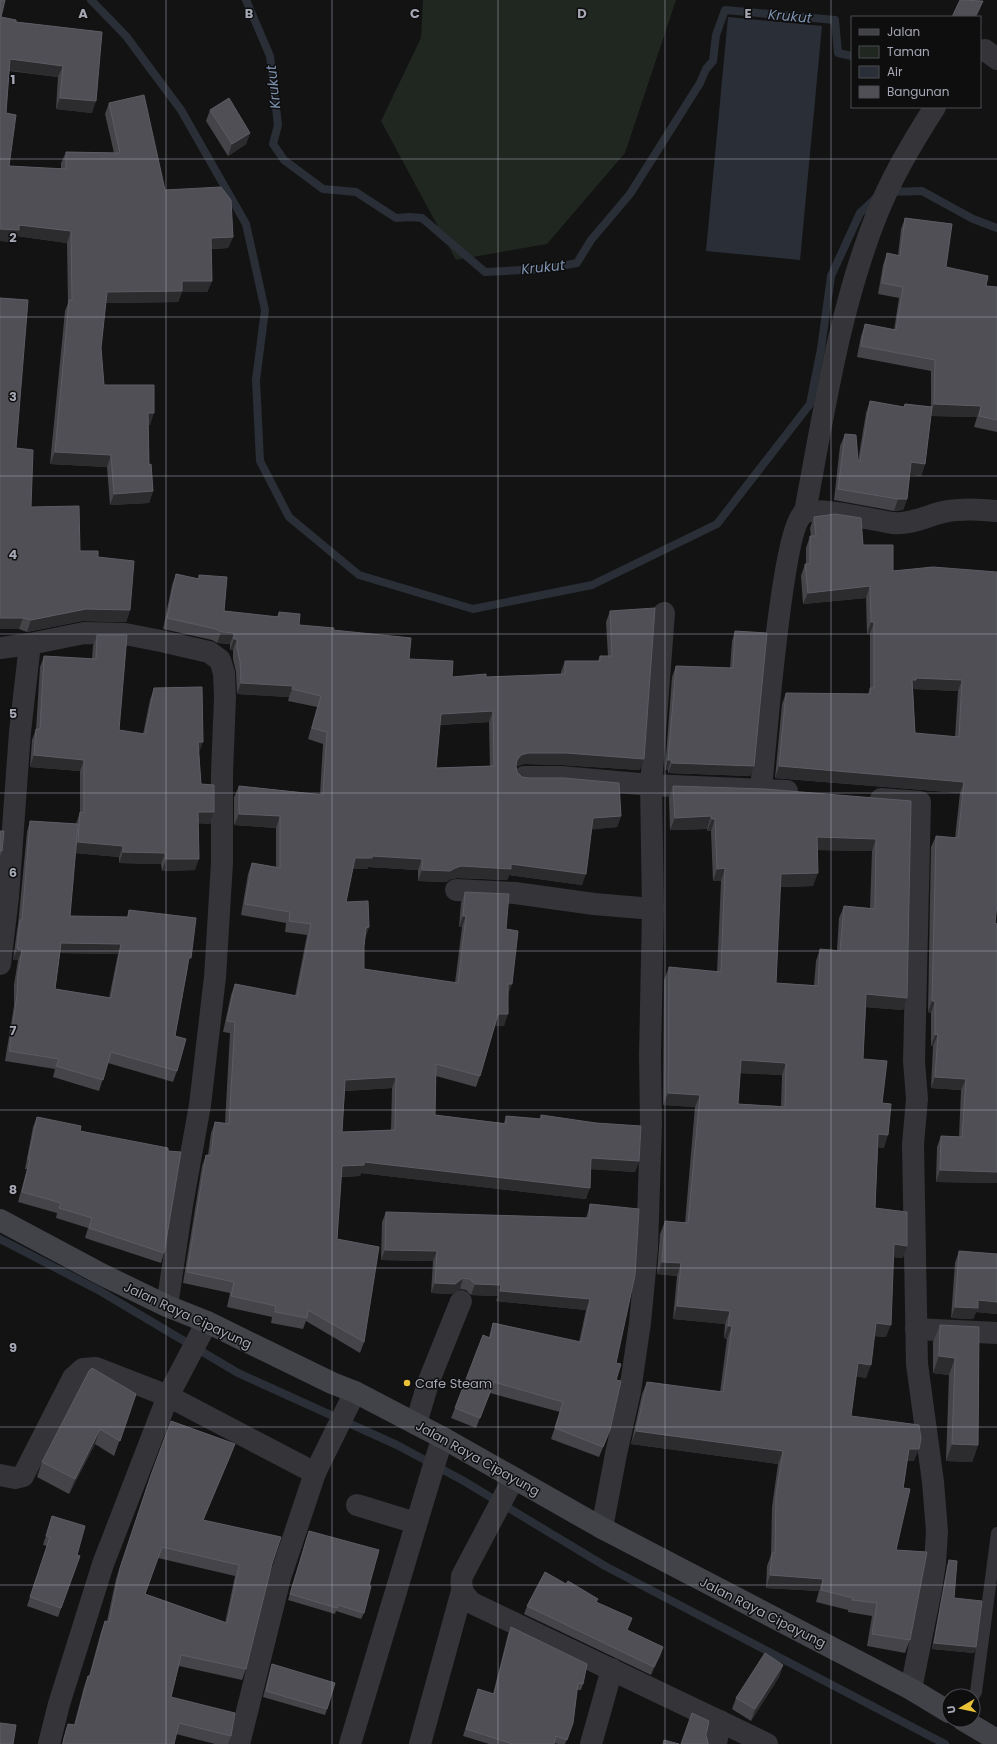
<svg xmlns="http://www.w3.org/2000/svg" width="997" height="1744" font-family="Poppins,sans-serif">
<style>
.green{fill:#1f2720}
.water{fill:#2a2f37}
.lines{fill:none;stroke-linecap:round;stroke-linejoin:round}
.stream{stroke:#2a2f37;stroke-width:8}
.lane{stroke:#343439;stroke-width:12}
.street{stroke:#343439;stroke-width:22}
.secondary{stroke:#424349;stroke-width:22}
.wall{fill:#444449;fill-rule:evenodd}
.shaded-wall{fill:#2c2c2f}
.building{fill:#4f4f55;stroke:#5c5d64;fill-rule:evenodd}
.grid{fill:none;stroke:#a5a8b4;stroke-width:1;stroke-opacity:0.55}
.poi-dot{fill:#e9c136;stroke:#0e0e0f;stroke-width:1.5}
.labels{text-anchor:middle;stroke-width:3;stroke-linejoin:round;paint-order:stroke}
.street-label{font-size:13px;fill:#a5a8b4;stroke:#0e0e0f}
.poi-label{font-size:13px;fill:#a5a8b4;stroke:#0e0e0f;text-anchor:start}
.water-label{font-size:14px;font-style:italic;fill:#7d91ae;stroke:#0e0e0f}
.grid-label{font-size:13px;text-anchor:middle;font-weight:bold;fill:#a5a8b4;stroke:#0e0e0f;stroke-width:3;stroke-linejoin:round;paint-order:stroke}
</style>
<rect width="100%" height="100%" fill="#131314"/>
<!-- green -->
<polygon class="green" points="423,0 676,0 625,153 547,244 456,260 381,121 421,38"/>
<!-- water -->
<polygon class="water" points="728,17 822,26 800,260 706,251"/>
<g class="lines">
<!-- stream -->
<g class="stream">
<polyline points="91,0 126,36 181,110 246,224 265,310 256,380 260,461 289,517 359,575 473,609 592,585 717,524 810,404 821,349 831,276 860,213 877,197"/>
<polyline points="246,0 270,56 278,125 273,144 284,160 323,189 356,192 396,218 410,217 422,218 485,272 544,269 577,263 591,240 630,194 700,83 706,69 713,61 716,35 725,10 835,20 838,53 852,56"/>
<polyline points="889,192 922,191 973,219 997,228"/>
<polyline points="0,1239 100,1291 238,1373 397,1445 462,1480 605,1566 945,1744"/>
</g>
<!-- lane -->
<polyline class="lane" points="973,1697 976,1692 997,1533"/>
<!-- street -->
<g class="street">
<polyline points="980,51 985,50 997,59"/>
<path d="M805,512C824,412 839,309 877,214C892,176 913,141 935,107"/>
<polyline points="0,648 30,644 84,633 125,634 161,641 209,652 220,660 224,673 225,697 222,773 222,863 215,977 200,1105 182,1205 167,1306"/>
<polyline points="524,777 561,777 651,785 787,791"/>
<path d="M761,789C765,750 782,528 804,513C815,506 877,521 893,523C909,525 927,516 943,512C961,508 979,509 997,511"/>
<polyline points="881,799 920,802 914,1061 917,1099 913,1144 917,1364 933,1482 937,1531 935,1563 931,1589 911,1689"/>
<polyline points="456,890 515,893 594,904 653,909"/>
<polyline points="0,964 8,897 20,732 30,644"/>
<polyline points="916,1329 997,1333"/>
<polyline points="416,1424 428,1383 461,1301"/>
<polyline points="0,1475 15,1478 23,1476 73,1378 83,1369 96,1368 168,1396 315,1473"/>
<path d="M516,1479L508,1489L462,1576C460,1588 463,1595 472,1603L767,1744"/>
<polyline points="357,1505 416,1523"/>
<polyline points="602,1528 616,1454 630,1391 640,1323 647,1249 651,1124 650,1055 653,909 651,785 664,613"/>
<polyline points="49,1744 59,1704 103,1564 168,1396 207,1322"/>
<polyline points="239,1744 280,1578 315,1473 355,1392"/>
<polyline points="350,1744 431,1475 440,1446 445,1439"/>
<polyline points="420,1744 462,1591"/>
<polyline points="591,1744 612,1669"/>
<polyline points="716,1744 720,1721"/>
</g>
<!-- secondary -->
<g class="secondary">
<polyline points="0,1220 101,1274 167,1306 207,1322 332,1383 355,1392 445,1439 602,1528 911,1689 949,1712"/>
<polyline points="963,1720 997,1740"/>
</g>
</g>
<!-- wall -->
<g class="wall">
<polygon points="1,17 16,22 102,32 92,113 56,109 58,77 9,71 6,113 9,166 61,169 61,163 66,152 114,153 105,114 109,103 165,190 233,237 228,248 211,249 212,281 207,292 182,292 178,302 105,303 101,348 104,385 150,425 148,425 149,465 153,491 149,503 110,505 107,467 50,464 65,311 68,303 67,243 17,236 15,242 0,241"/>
<polygon points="210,110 250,133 246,144 228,156 206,121"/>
<polygon points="905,218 946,267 986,286 997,287 997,432 974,427 977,417 931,416 925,464 921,476 910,474 907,499 903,510 894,511 834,500 840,446 845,434 858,461 866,413 870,401 904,407 905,404 931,407 931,371 857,357 861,336 865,324 894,330 899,298 878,294 883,265 887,253 898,255 901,229"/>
<polygon points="0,298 16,448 31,507 80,551 98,557 130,610 126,622 82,621 27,632 19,629 0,629"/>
<path d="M814,517L863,545L893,571L997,572L995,923L997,1183L936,1182L937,1147L941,1136L959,1137L961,1090L931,1088L933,1046H931V1013L928,1012L931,847L936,836L955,838L960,793L775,778L782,704L786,693L868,694L870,689V634H867L866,598L803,604L801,576L805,564H806V548L810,536H811L810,528ZM913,689L958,691L955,737L915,733Z"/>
<path d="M176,574L198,579L199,575L224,611L277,617L279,612L299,625L333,630L409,659L452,677H486L561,674V672L565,661H598L600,656H608L606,622L610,611L640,770L562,765L524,764L517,766L516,768L517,772L522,777L621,816L617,827L592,829L582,885L509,875L507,880L457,878L451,879L446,882L418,881V870L368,867V869H353L346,902L369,927L365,938V939L364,946V969L455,983L462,927H459L461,903L465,892L506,929L508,994L504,1026H495L480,1076L476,1087L436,1076L435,1115L504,1123L506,1116L540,1119L541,1115L639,1161L635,1172L591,1169L586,1199L361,1173L360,1176L341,1177L337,1239L364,1342L360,1353L306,1321L303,1329L271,1323L272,1317L227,1307L230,1293L183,1283L202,1166L206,1155H208L211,1133L215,1122L225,1123L230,1033L223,1032L231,995L235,984L295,996L307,935L285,932L286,923L241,915L248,874L252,863L276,867V828L234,825V797L239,786L320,794L323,744L308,739L317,707L288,701L289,697L237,694L236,672L233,659V650H230V644L217,643L212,640L163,629L172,585ZM489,722L490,766L436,768L440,725ZM392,1088L391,1130L342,1132L345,1091Z"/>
<polygon points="735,631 754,766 750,776 668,773 668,770 665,770 672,677 676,666 730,668 732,641"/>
<path d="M97,635L119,730L143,734L150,700L154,688L199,753L201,784L214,812L210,824L198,823L195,870L162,871L161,864L119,863V857L75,853L70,916L127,917L129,910L188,967L175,1036L177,1071L173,1082L108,1063L99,1091L53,1077L55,1069L5,1061L14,1006V985L18,960H13L17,930L18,925L27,832L30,821L76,824L80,812V771L30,767L32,740L36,729L40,667L44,656L92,659L93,646ZM60,953L118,954L109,998L55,989Z"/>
<path d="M673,786L911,801L907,998L903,1010L866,1007L863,1059L882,1103L884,1148L878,1147L875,1208L903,1258L894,1257L886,1337L874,1336L866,1378L856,1376L851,1416L914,1461H907L896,1550L910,1640L905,1653L867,1646L872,1616L848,1612V1610L816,1602L819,1591L766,1588L767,1566L771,1555L772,1507L778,1464L631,1444L642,1394L647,1382L720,1392L727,1339L724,1338L725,1324L673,1319L677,1276L657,1274L660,1234L665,1221L685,1223L695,1107L663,1105L664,980L669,967L717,972L721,881H713L711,831H707V829L670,830L669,798ZM817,850L872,851L870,908L844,906L839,918L837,950L820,949L816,961L814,985L776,983L780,887L813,886ZM740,1073L782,1075L781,1106L738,1104Z"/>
<polygon points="0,851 2,851 0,857"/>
<polygon points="37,1117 80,1131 168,1151 164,1253 161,1263 85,1238 88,1228 56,1218 57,1213 18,1202 27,1169 25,1169 33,1127"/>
<polygon points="590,1204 616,1363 616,1380 606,1440 599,1457 551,1439 560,1412 490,1393 476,1428 451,1418 455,1408 489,1337 493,1323 579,1342 586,1310 496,1301 498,1296 471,1295 466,1290 460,1289 451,1294 431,1293 433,1261 381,1260 382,1222 386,1212 586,1218 587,1215"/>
<polygon points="959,1251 997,1254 997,1314 976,1312 973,1319 951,1318 955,1263"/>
<polygon points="940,1325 979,1327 978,1445 972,1462 946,1461 949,1375 933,1373 933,1342"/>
<polygon points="136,1394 114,1456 95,1444 69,1494 37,1477 42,1462"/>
<path d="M171,1421L231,1455L203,1520L272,1564L246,1669L242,1680L179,1666L171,1697L231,1736L228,1744H215L176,1734L174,1744H62L68,1724L74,1725L84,1687L88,1676H89L101,1632L105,1621H107L116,1579L147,1486ZM158,1558L235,1576L225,1623L145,1594Z"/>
<polygon points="52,1516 77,1555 80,1556 58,1617 27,1606 47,1546 43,1545"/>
<polygon points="309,1531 369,1586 364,1613 361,1619 336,1611 335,1614 288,1600"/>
<polygon points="949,1560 954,1598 976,1647 974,1653 932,1649 947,1566"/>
<polygon points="597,1603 627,1631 663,1647 651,1675 524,1614 527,1606"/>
<polygon points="511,1627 583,1684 581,1690 577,1690 573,1723 565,1744 558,1744 554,1743 554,1744 489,1744 463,1736 478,1689 493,1694 508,1634"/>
<polygon points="272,1664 327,1709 325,1715 263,1697 270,1670"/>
<polygon points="783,1665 779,1677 751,1721 732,1709 736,1698"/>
</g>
<!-- shaded-wall -->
<g class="shaded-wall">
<polygon points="983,1 979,12 976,17 975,17"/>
<polygon points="10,59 63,66 58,77 6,70"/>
<polygon points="60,98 96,101 92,113 56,109"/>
<polygon points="250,133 246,144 228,156 232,144"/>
<polygon points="19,225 71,231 67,243 17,236 15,242 0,241 0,229"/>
<polygon points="233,237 228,248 207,249 211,238"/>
<polygon points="182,281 212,281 207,292 182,292 178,302 102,303 107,292"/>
<polygon points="934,404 981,406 977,417 930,416"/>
<polygon points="148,413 154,413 150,425 144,425"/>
<polygon points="55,452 111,455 107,467 50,464"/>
<polygon points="911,462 925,464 921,476 907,474"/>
<polygon points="153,491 149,503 110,505 114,494"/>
<polygon points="898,499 907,499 903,510 894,511"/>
<polygon points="870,586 866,598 803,604 808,593"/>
<polygon points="86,609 130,610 126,622 82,621 27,632 31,620"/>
<polygon points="0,618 23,618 19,629 0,629"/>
<polygon points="871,622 874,622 870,634 867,634"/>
<polygon points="221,632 234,633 230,644 217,643"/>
<polygon points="234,639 237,639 233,650 230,650"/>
<polygon points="916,678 962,680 958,691 913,689 912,691 912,680"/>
<polygon points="241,683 293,686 289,697 237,694"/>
<polygon points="493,711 489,722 437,725 441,714"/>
<polygon points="198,742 203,742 199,753 194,753"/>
<polygon points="528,753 566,753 644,759 640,770 562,765 524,764 517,766 513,771 517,760 521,755"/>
<polygon points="34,755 84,760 80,771 30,767"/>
<polygon points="668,760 671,760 668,770 665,770"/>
<polygon points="672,763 754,766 750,776 668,773"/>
<polygon points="779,766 964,782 960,793 775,778"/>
<polygon points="198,812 214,812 210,824 194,823"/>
<polygon points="239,814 280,816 276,828 234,825"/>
<polygon points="621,816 617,827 589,830 593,818"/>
<polygon points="711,816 707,829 670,830 675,818"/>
<polygon points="712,819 715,819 711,831 707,831"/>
<polygon points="817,837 876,839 872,851 812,850"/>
<polygon points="78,842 123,846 119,857 74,853"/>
<polygon points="123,852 165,853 161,864 119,863"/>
<polygon points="372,856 422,859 418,870 368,867 368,869 351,869 355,858"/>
<polygon points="166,859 199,859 195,870 162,871"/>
<polygon points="511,864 586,874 582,885 509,875 507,880 457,878 451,879 446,882 418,881 422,870 455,868 461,866"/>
<polygon points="725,868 721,881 713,881 717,869"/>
<polygon points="818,873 813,886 776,887 781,874"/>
<polygon points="463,916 466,916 462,927 459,927"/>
<polygon points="369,927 365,938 362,939 366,928"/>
<polygon points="61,943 121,944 118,954 58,953"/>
<polygon points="17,949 22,950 18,960 13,960"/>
<polygon points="508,984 512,984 508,995"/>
<polygon points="866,994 907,998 903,1010 862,1007"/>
<polygon points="932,1001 935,1001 931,1013 928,1012"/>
<polygon points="498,1014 508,1014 504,1026 494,1026"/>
<polygon points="938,1034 933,1046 931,1046 935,1035"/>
<polygon points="741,1060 786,1063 782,1075 737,1073"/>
<polygon points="396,1077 392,1088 341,1091 345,1080"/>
<polygon points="935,1077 966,1079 961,1090 931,1088"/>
<polygon points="668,1093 700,1095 695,1107 663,1105"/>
<polygon points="878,1134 888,1135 884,1148 874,1147"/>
<polygon points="591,1158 639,1161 635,1172 587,1169"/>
<polygon points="364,1162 590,1188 586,1199 361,1173 360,1176 338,1177 342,1166"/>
<polygon points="940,1170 997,1172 997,1183 936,1182"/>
<polygon points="894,1244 907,1246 903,1258 890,1257"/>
<polygon points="385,1250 437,1251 433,1261 381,1260"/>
<polygon points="662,1262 681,1263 677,1276 657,1274"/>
<polygon points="463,1278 460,1289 451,1294 431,1293 435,1283"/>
<polygon points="475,1284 501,1285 498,1296 471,1295"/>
<polygon points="500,1291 590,1299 586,1310 496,1301"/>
<polygon points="978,1300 997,1302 997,1314 976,1312 973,1319 951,1318 955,1307"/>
<polygon points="677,1306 730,1311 725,1324 673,1319"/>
<polygon points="876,1323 891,1325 886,1337 871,1336"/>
<polygon points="728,1326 732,1326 727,1339 724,1338"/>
<polygon points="939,1356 955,1358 949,1375 933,1373"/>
<polygon points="858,1363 871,1365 866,1378 854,1376"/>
<polygon points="100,1429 95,1444 69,1494 75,1479"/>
<polygon points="636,1431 783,1451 778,1464 631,1444"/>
<polygon points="235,1444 231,1455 199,1531 203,1520"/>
<polygon points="952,1444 978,1445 972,1462 946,1461"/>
<polygon points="909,1449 919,1449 914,1461 904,1461"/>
<polygon points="770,1575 823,1579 819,1591 766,1588"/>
<polygon points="934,1643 976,1647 974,1653 932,1649"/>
<polygon points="663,1647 661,1655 651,1675 654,1667"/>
<polygon points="783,1665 779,1677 751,1721 755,1709"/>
</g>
<!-- building -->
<g class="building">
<polygon points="0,0 5,0 1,17 16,20 16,22 102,32 96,101 60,98 63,66 10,59 6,113 16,115 9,166 66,169 66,152 120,153 109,103 144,95 165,190 221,187 231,200 233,237 211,238 212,281 182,281 182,291 107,292 101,348 104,385 154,385 154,413 148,413 149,465 151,464 153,491 114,494 111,455 55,452 69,300 72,300 71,231 19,225 19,230 0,229"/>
<polygon points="960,0 983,1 975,17 952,17"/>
<polygon points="229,98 250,133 232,144 210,110"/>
<polygon points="905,218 952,224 946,267 988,276 986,286 997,287 997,420 979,416 981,406 934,404 935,360 861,346 865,324 896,330 903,287 882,283 887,253 900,256"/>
<polygon points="0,298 28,300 16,448 33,450 31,507 79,506 80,551 98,551 98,557 134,561 130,610 86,609 31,620 23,618 0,618"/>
<polygon points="870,401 904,407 905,404 932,407 925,464 911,462 907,499 898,499 838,489 845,434 856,435 858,461 860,462"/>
<path d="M835,514L861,518L863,545H893V571L933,567L997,572V904L995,923L997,924V1172L940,1170L941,1136L962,1137L966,1079L935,1077L938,1034L935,1035V1001H932L936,836L958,838L964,782L779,766L786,693L870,694V688H874V622H871L870,586L808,593L805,564H810V536H816L814,517ZM916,678L962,680L959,737L915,733L912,680H916Z"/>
<path d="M176,574L199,579V575L227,577L224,611L279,617V612L300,614L299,625L334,628L333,630L411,638L409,659L453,661L452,677L486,674V677L565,674V661H600V656H612L610,611L655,608L644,759L566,753H528L521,755L517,760L516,766L517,772L522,777L528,778H564L619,783L621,816L593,818L586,874L511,864V869L461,866L455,868L450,871L422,870V859L372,856V858H355L346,902L368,901L369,927L366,928L364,946V969L458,983L466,916H463L465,892L509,894L506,929L518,931L512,984H508V1014H498L480,1076L436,1064L435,1115L506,1124V1116L541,1119V1115L596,1123L641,1126L639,1161L591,1158L590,1188L364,1162V1165L342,1166L337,1239L379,1247L364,1342L308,1310L307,1318L275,1312L276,1306L231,1296L234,1282L187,1272L206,1155L211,1156L215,1122L229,1124L235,1022L227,1021L235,984L297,996L311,924L289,921L290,912L245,904L252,863L280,868V816L239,814V786L323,795L327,732L312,728L321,696L292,689L293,686L241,683L240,661L237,648V639H234V633L221,632L216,629L167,618ZM493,711L494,766L436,768L441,714ZM396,1077L395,1130L342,1132L345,1080Z"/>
<polygon points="735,631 767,633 754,766 672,763 671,760 668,760 676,666 733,668"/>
<polygon points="97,635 127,635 119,730 145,734 154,688 202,687 203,742 198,742 201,784 214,785 214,812 198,812 199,859 166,859 165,853 123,852 123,846 78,842 80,812 84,813 84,760 34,755 36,729 40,729 44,656 96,659"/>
<path d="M673,786L765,789L911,801L907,998L866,994L863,1059L887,1061L882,1103L891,1104L888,1135L878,1134L875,1208L907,1212V1246L894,1244L891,1325L876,1323L871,1365L858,1363L851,1416L919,1425L921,1439L919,1449H909L903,1488L910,1489L896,1550L927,1552L910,1640L872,1634L877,1603L852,1600L853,1598L821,1590L823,1579L770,1575L772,1553H775L776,1495L783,1451L636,1431L647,1382L723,1392L732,1326H728L730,1311L677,1306L681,1263L662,1262L665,1221L688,1223L700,1095L668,1093L669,967L721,972L725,868L717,869L715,819H712L711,816L675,818ZM817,837L876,839L875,909L844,906L840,951L820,949L818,986L776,983L781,874L818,873ZM741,1060L786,1063L785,1107L738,1104Z"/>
<path d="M30,821L78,824L70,916L128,917L129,910L196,918L191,958H189L175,1036L186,1039L177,1071L111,1052L103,1080L56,1066L59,1059L9,1051L17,995L18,975L22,950L17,949L20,920H22ZM61,943L121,944L111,998L55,989Z"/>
<polygon points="0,831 4,831 2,851 0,851"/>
<polygon points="37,1117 81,1126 80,1131 168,1148 168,1151 181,1152 164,1253 89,1228 92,1218 59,1208 61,1203 22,1192 30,1159 28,1159"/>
<polygon points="590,1204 639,1209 635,1275 616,1363 621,1364 616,1380 621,1381 610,1430 603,1447 555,1428 563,1402 494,1382 480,1418 455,1408 483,1335 490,1338 493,1323 581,1342 590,1299 500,1291 501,1285 475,1284 470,1279 463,1278 455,1284 435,1283 437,1251 385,1250 386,1212 589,1218"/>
<polygon points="959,1251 997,1254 997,1302 978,1300 978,1308 955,1307"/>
<polygon points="940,1325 979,1327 978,1445 952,1444 955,1358 939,1356"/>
<polygon points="92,1368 136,1394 120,1441 100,1429 75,1479 42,1462 89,1371"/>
<path d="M171,1421L235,1444L203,1520L281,1537L272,1564L246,1669L181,1655L171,1697L235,1713L231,1736L179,1723L174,1744H63L64,1738L68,1724L75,1725L88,1676H90L105,1621L109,1622L120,1568L151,1475ZM162,1547L239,1565L227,1623L145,1594Z"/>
<polygon points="52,1516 85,1526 77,1555 80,1556 61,1608 30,1597 50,1537 46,1536"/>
<polygon points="309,1531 379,1550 369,1586 371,1586 364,1613 338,1605 337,1608 290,1594"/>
<polygon points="949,1560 957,1561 954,1598 982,1601 976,1647 934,1643"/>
<polygon points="545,1572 566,1584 568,1581 598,1599 596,1602 632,1618 627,1630 663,1647 654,1667 527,1606"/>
<polygon points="511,1627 587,1664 583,1684 578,1683 573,1723 567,1740 556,1736 554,1744 513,1744 466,1729 478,1689 494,1694"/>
<polygon points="765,1653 783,1665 755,1709 736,1698"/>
<polygon points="272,1664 335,1683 327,1709 266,1691"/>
<polygon points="692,1713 709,1721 706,1735 708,1743 708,1744 681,1744"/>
<polygon points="0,1723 16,1725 13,1744 0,1744"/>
<polygon points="664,1740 679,1744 663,1744"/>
</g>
<!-- grid -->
<path class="grid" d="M166,0V1744M332,0V1744M498,0V1744M665,0V1744M831,0V1744M0,159H997M0,317H997M0,476H997M0,634H997M0,793H997M0,951H997M0,1110H997M0,1268H997M0,1427H997M0,1585H997"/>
<!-- markers -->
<circle class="poi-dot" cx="407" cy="1383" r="4"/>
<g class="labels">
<!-- street labels -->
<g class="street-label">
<text transform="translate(188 1315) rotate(25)" y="5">Jalan Raya Cipayung</text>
<text transform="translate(478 1458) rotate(29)" y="5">Jalan Raya Cipayung</text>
<text transform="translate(763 1612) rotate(27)" y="5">Jalan Raya Cipayung</text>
</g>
<!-- poi labels -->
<g class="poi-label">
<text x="415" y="1388">Cafe Steam</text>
</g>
<!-- water labels -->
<g class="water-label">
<text transform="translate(790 16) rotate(5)" y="5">Krukut</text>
<text transform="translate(273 87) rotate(-96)" y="5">Krukut</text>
<text transform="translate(543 267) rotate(-6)" y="5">Krukut</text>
</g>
</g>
<g class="grid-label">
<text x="83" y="18">A</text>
<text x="249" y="18">B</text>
<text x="415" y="18">C</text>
<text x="582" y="18">D</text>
<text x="748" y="18">E</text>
<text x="13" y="84">1</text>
<text x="13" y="242">2</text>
<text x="13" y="401">3</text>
<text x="13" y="559">4</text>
<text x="13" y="718">5</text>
<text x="13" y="877">6</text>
<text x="13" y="1035">7</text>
<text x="13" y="1194">8</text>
<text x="13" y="1352">9</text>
</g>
<!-- legend -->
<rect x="851" y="16" width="130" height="92" fill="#0e0e0f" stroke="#4a4c51"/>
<rect x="859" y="29" width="20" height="6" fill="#424349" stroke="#4a4c51"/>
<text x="887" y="36" font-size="12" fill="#a5a8b4">Jalan</text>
<rect x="859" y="46" width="20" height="12" fill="#1f2720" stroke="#4a4c51"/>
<text x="887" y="56" font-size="12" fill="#a5a8b4">Taman</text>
<rect x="859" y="66" width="20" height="12" fill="#2a2f37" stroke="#4a4c51"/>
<text x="887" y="76" font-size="12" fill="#a5a8b4">Air</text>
<rect x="859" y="86" width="20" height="12" fill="#4f4f55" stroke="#4a4c51"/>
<text x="887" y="96" font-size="12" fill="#a5a8b4">Bangunan</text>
<!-- north arrow -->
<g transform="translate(961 1708) rotate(261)"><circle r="19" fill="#0e0e0f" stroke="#4a4c51"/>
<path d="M0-3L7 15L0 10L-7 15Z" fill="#e9c136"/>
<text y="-6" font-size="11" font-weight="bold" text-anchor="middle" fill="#a5a8b4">U</text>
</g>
</svg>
